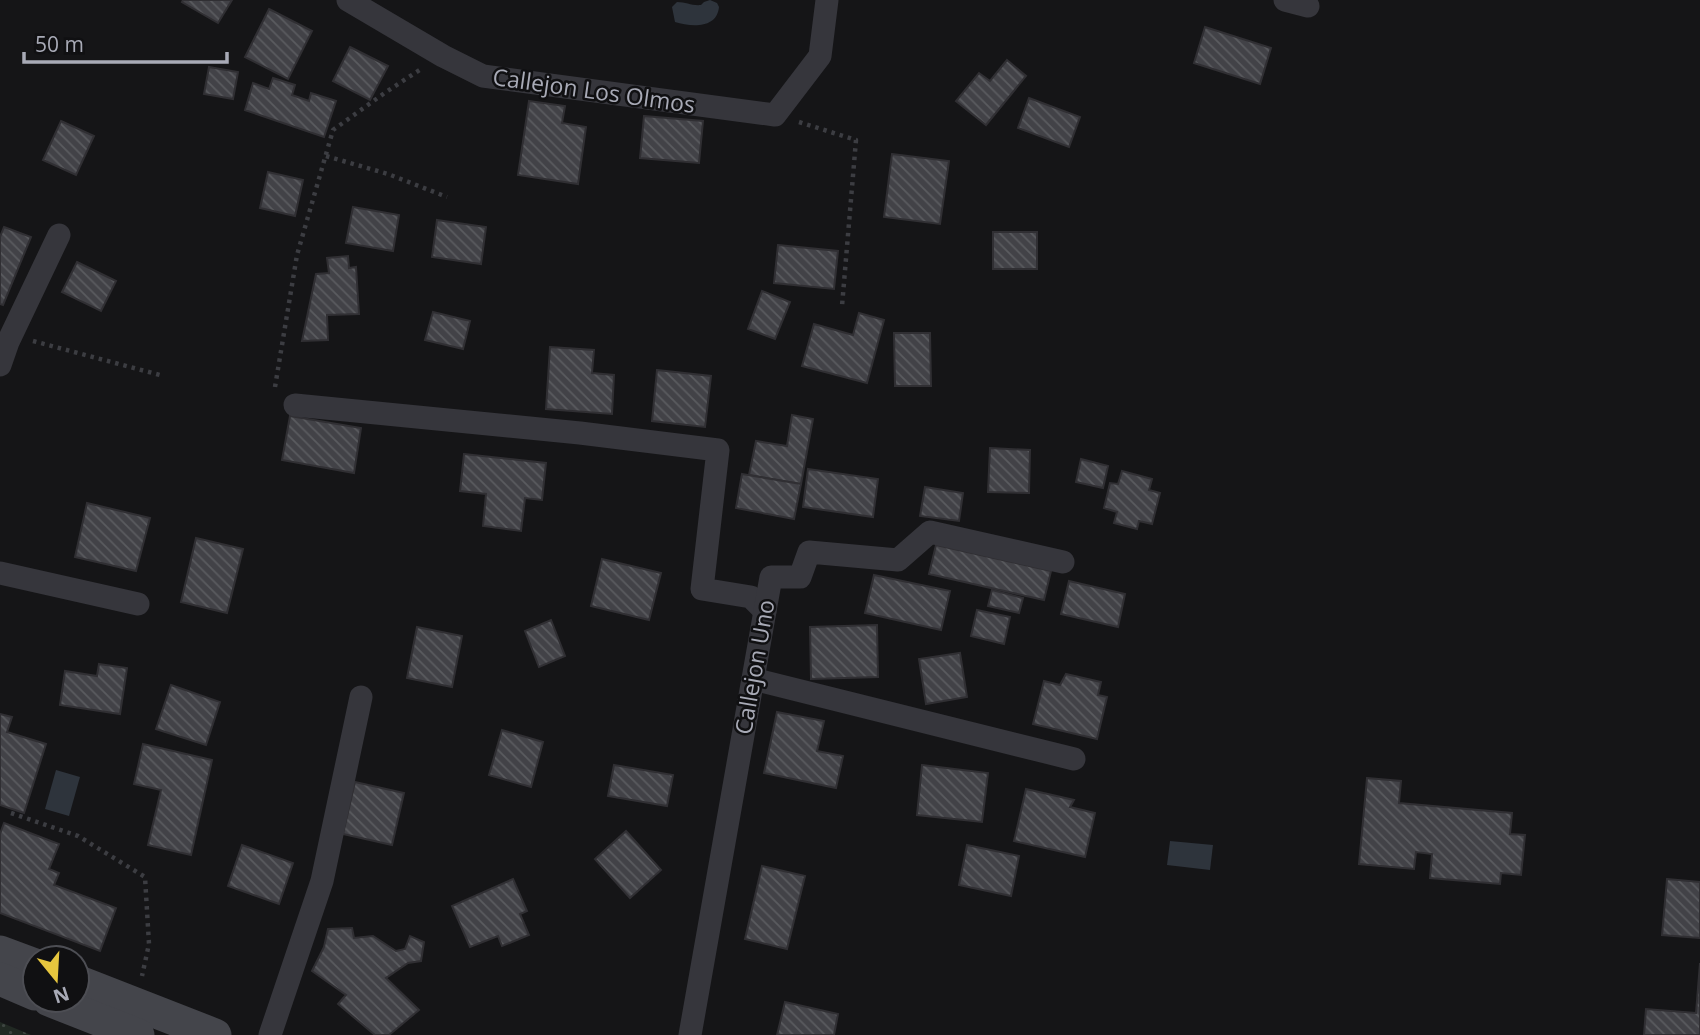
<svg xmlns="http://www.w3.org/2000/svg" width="1700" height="1035" font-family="'Open Sans',sans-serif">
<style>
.park{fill:url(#park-dots)}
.water{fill:#2e343c}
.building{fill:url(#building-back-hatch);stroke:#302f33;stroke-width:2}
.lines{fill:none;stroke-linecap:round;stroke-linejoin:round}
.path{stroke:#3c3d42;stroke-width:4.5;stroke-dasharray:3.5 5;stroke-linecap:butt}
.street{stroke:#36363c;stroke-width:23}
.secondary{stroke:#44454b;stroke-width:33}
.labels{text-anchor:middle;stroke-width:5;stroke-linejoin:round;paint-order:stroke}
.street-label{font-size:23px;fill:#a8aab6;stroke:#101012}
</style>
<defs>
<pattern id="park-dots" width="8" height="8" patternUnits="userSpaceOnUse" patternTransform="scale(1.75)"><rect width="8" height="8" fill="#212923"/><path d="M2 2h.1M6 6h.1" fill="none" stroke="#3e4541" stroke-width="1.8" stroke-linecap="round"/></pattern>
<pattern id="building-back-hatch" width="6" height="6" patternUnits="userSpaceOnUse" patternTransform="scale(1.75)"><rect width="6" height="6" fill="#424247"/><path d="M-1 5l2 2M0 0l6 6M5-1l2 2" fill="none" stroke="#5a5b5f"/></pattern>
</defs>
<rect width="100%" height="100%" fill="#151517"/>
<!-- park -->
<polygon class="park" points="0,1022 31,1035 0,1035"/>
<!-- water -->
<g class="water">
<path d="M710,0L717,3L719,7C717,29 691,27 675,22L672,7L677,2C686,2 692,6 701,5L704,2Z"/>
<polygon points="56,770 80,777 69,816 45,809"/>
<polygon points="1170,841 1213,845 1210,870 1167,865"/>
</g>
<!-- building -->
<g class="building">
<polygon points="183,0 232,0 218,23 182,2"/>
<polygon points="269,9 312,31 288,79 245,57"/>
<polygon points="1205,27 1271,48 1260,84 1194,63"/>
<polygon points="350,47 388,66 370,100 333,81"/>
<polygon points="1007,60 1026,76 986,125 956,101 979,73 990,81"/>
<polygon points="209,67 238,72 233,99 204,94"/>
<polygon points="273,78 295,85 292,95 309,101 311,93 336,101 324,137 245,110 253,83 269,89"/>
<polygon points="1029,98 1080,117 1069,147 1018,128"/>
<polygon points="529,101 565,106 562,123 586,127 578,184 518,175"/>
<polygon points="644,116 703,121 699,163 640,158"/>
<polygon points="61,121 94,136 76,175 43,160"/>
<polygon points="892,154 949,161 940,224 884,217"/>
<polygon points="268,172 303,180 295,216 260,208"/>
<polygon points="353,207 399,215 393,251 346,243"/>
<polygon points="437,220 486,227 481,264 432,257"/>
<polygon points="4,227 31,237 3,305 0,304 0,237"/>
<rect x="993" y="232" width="44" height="37"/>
<polygon points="778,245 838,251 834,289 774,283"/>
<polygon points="348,256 349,268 356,267 359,314 327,315 328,340 302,341 316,274 329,273 327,258"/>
<polygon points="77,262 116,281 101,311 62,292"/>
<polygon points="762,291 790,302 775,339 748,329"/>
<polygon points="433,312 470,321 463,349 425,340"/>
<polygon points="859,313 884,320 867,383 802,366 814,324 853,335"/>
<polygon points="894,333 930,333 931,386 895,386"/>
<polygon points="550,347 594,350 592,373 614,375 612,414 546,409"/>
<polygon points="657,370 711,376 705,427 652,421"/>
<polygon points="792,415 813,419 801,484 749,475 756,441 787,446"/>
<polygon points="290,416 361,428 354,473 282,460"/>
<polygon points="990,448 1030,450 1029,493 988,492"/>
<polygon points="464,454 546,463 542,500 525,498 521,531 483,526 486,494 460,491"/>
<polygon points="1081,459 1108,466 1103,488 1076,482"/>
<polygon points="808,469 878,479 873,517 803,507"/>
<polygon points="1122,471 1152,479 1149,490 1160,493 1152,524 1139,521 1137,529 1114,523 1117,512 1104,508 1110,483 1118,484"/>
<polygon points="742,474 801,484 794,519 736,508"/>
<polygon points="925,487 963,493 959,521 920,516"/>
<polygon points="87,503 150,518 136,571 75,557"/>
<polygon points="196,538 243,549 227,613 181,602"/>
<polygon points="936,545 1051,571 1044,600 929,574"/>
<polygon points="602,559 661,573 649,620 591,606"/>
<polygon points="874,575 950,591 941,630 865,613"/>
<polygon points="1069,581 1125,594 1118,627 1061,614"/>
<polygon points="992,590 1023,598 1019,613 988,606"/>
<polygon points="977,610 1010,617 1004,644 971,636"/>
<polygon points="551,620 565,656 539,667 525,631"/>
<polygon points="877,625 878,677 811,679 810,627"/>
<polygon points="417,627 462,636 452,687 407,678"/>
<polygon points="960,653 967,697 926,704 919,659"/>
<polygon points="99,664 127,668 120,714 60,705 65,671 97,676"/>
<polygon points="1066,674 1101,682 1098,695 1107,697 1097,739 1033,724 1044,681 1060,685"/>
<polygon points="171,685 220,702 206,745 156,729"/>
<polygon points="777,712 824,721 817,751 843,756 836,788 764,773"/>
<polygon points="0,714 12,717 7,732 46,744 24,813 0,805"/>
<polygon points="502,730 543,742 531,787 489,775"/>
<polygon points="143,744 212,760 191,855 148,845 161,790 134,784"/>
<polygon points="614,765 673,775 667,806 608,796"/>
<polygon points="922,765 988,773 982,822 917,815"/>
<polygon points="1367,778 1401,781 1399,803 1512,813 1510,834 1525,835 1521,875 1501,873 1500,884 1430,878 1432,854 1416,852 1414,869 1359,864"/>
<polygon points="355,782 404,793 392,845 343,834"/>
<polygon points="1026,789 1074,800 1070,807 1095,813 1085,857 1014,841"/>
<polygon points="4,823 59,844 49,869 59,873 54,885 116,908 100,951 0,913 0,834"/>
<polygon points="626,831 661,870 630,898 595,859"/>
<polygon points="242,845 293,863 279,904 228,886"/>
<polygon points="967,845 1019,856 1011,896 959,885"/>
<polygon points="762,866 805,876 787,949 745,939"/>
<polygon points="513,879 527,911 520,914 529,935 502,946 498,936 470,947 452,906"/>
<polygon points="1667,879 1700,882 1700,938 1662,935"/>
<polygon points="352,928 354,938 373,936 396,951 405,949 410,936 424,942 421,961 408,963 386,978 419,1010 389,1035 375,1035 338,1004 346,995 312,971 324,947 328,929"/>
<polygon points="1700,963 1700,1035 1644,1035 1646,1009 1696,1013"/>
<polygon points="785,1002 838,1014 834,1035 777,1035"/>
</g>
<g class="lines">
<!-- path -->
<g class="path">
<polyline points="799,122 856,140 842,306"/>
<polyline points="326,156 388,174 447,197"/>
<polyline points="33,341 160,375"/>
<polyline points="275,387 297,255 333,130 386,92 421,69"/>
<polyline points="11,813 78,836 145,877 149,944 142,976"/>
</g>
<!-- street -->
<g class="street">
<polyline points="348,0 443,56 483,76 775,115 820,56 827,0"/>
<polyline points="1285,0 1308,6"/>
<polyline points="0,365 8,342 59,235"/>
<polyline points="295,405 580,433 718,450 702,589 751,597 765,611"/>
<polyline points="0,573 138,604"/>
<polyline points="753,679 1074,759"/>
<polyline points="270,1035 322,881 361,697"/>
<polyline points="690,1035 771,577 800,577 809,552 898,560 930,532 1063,562"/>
</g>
<!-- secondary -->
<g class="secondary">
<polyline points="0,952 35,965"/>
<polyline points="0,979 35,994"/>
<polyline points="77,981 215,1035"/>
<polyline points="49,1000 138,1035"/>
</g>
</g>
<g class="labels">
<!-- street labels -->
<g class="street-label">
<text transform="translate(594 91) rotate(8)" y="8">Callejon Los Olmos</text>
<text transform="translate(755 667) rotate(-80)" y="8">Callejon Uno</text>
</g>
</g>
<!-- north arrow -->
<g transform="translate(56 979) rotate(162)"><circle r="33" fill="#101012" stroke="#4d4e54" stroke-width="2"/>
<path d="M0-5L12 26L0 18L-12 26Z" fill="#e6c63e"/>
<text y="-10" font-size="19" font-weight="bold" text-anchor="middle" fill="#a8aab6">N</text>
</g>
<!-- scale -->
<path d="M24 52v10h203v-10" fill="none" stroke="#a8aab6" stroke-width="3.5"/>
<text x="35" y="52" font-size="21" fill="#a8aab6" stroke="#101012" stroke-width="5" paint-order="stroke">50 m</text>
</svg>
